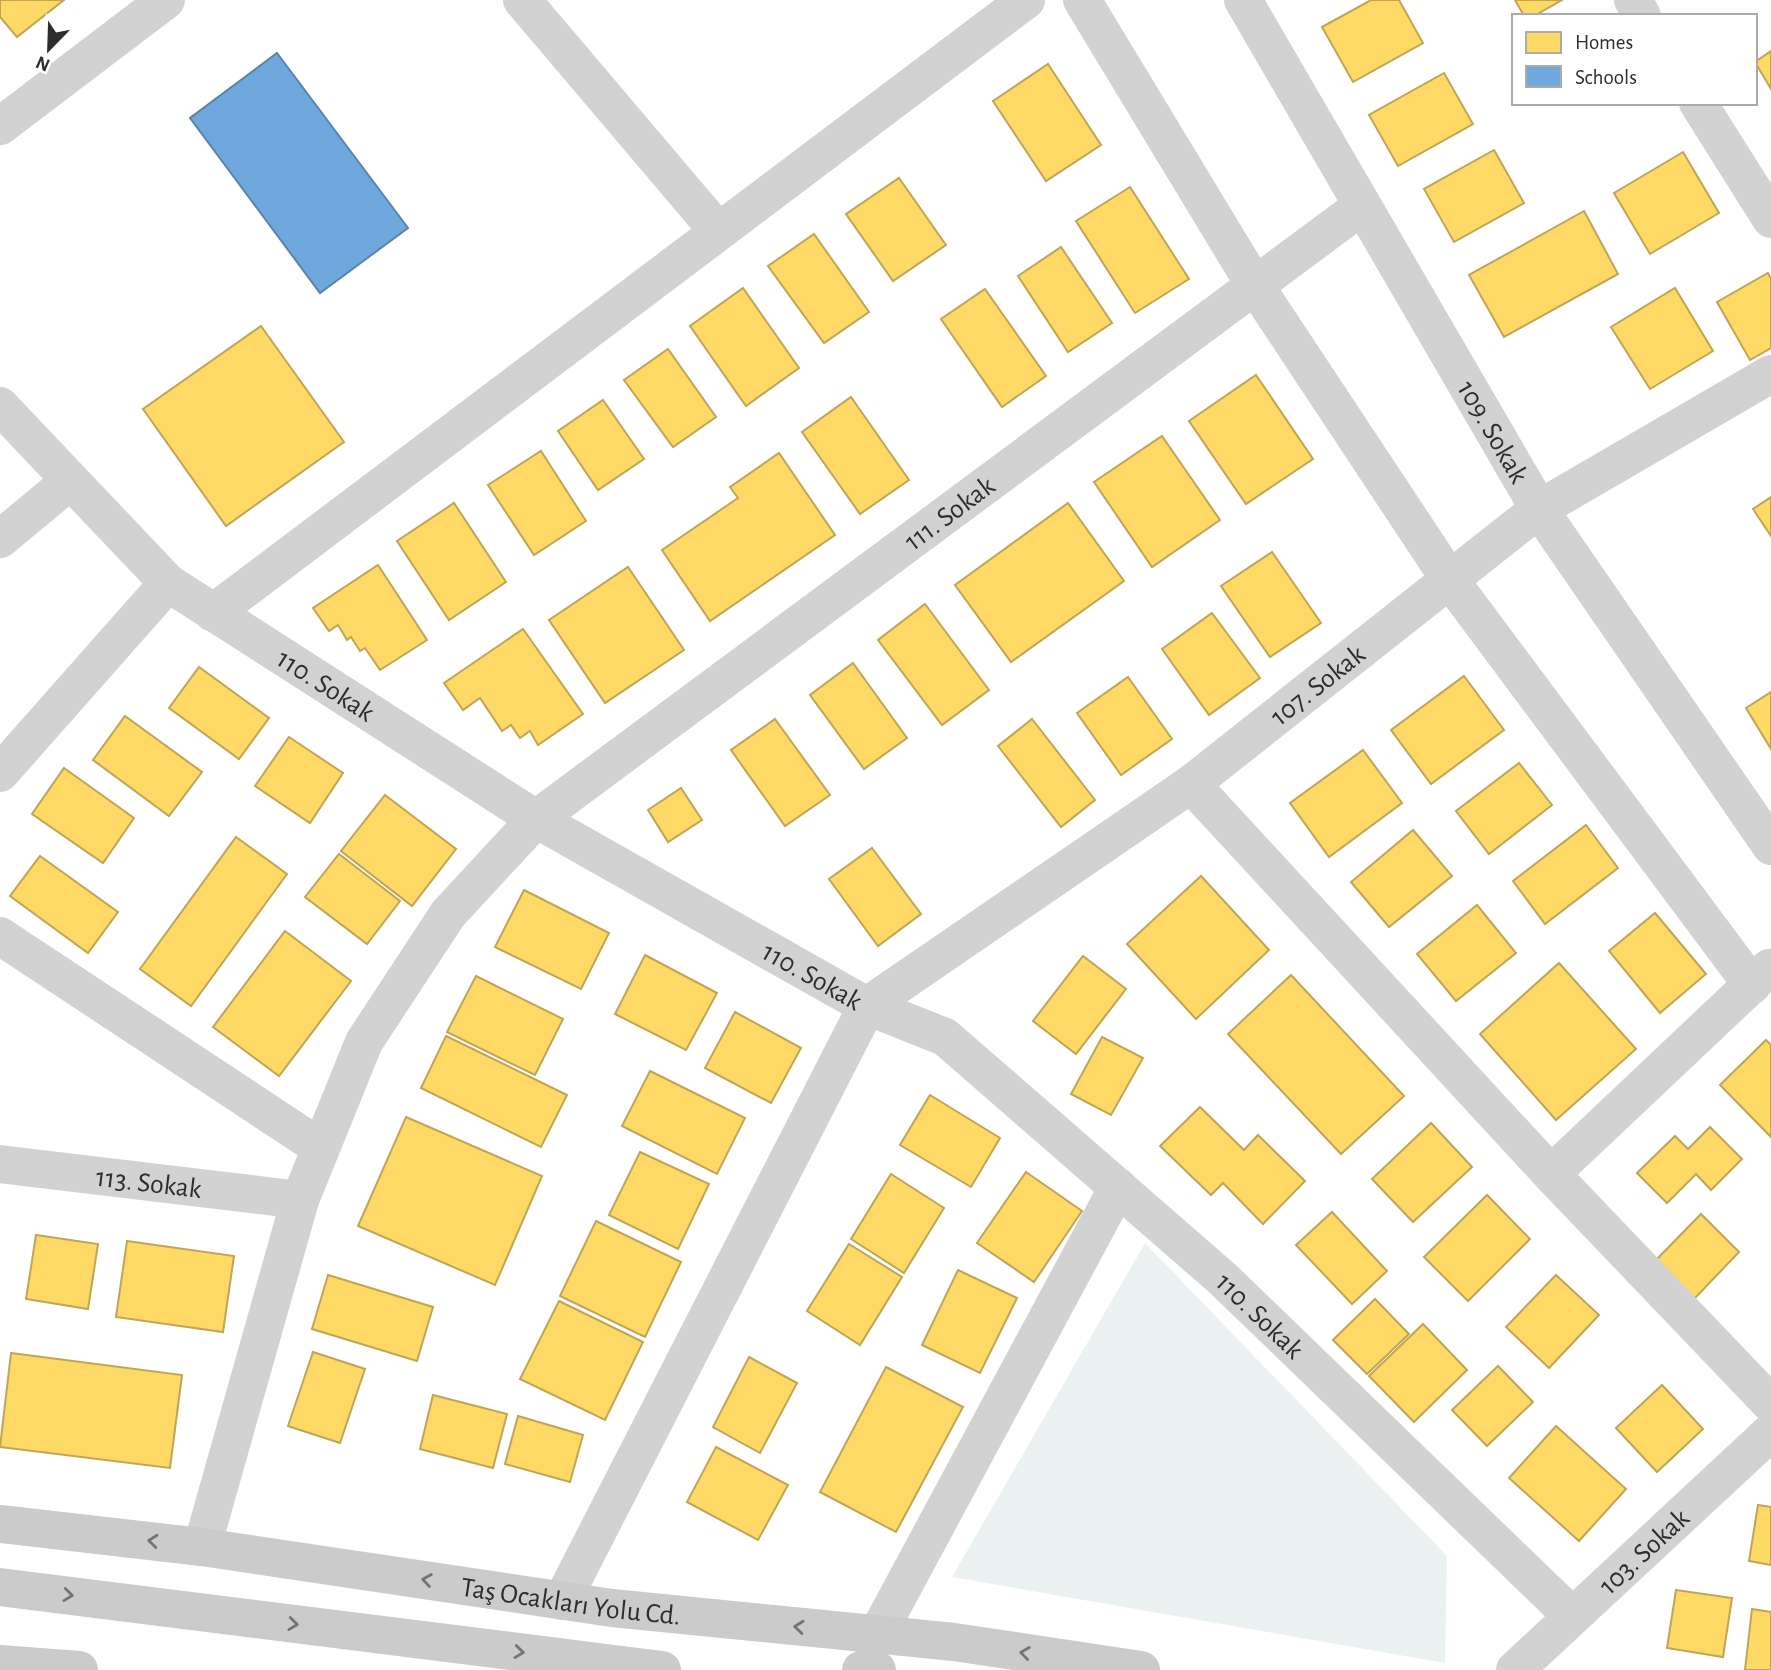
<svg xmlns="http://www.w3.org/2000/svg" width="1771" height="1670" font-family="'Alegreya Sans',sans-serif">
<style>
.green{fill:#ebf1f1}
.homes{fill:#ffd966;stroke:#c0a555;stroke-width:2}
.schools{fill:#6fa8dc;stroke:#5b83a8;stroke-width:2}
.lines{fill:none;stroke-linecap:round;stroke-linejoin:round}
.street{stroke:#d2d2d2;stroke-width:38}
.secondary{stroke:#cbcbcb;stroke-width:38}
.oneway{stroke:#747474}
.labels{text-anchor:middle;stroke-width:7;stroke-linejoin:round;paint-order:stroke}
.street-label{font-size:28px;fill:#2d2d2d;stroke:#fff}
</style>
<rect width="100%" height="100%" fill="#fff"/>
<!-- green -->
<polygon class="green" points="1145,1243 1447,1556 1445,1663 952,1577"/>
<!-- homes -->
<g class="homes">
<polygon points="0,0 64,0 17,37 0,17"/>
<polygon points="1371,0 1399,0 1423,43 1353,82 1322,27"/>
<polygon points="1515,0 1562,0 1534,16 1524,16"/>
<polygon points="1771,51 1771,89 1755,62"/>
<polygon points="1048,64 1101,145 1046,181 993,101"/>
<polygon points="1444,73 1473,124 1398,166 1369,115"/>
<polygon points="1494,150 1524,203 1454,242 1424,189"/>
<polygon points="1683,152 1719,213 1650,254 1614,193"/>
<polygon points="899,178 946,245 893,281 846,214"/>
<polygon points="1130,187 1189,279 1135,313 1076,221"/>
<polygon points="1584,211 1618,274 1504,337 1469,275"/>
<polygon points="814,234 869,312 824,343 768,266"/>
<polygon points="1061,247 1112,323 1068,352 1018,276"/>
<polygon points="1768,273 1771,279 1771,348 1750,360 1717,302"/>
<polygon points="743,288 799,368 746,406 690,326"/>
<polygon points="1675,288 1713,351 1650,389 1611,327"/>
<polygon points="985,289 1046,376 1002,407 941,319"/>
<polygon points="261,326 344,442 226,526 143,409"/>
<polygon points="668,349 716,417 673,447 624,380"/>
<polygon points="1256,375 1313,459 1246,504 1189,421"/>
<polygon points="851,397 909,480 860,514 802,432"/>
<polygon points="603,400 644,459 598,490 558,431"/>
<polygon points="1162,436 1220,520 1152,567 1094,482"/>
<polygon points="541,451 586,521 534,555 488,485"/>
<polygon points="779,453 835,535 710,621 662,550 738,498 730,487"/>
<polygon points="1771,497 1771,536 1753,509"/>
<polygon points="454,503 506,582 449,620 397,541"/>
<polygon points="1068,503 1124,581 1011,662 955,585"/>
<polygon points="1272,552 1321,623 1270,657 1221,586"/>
<polygon points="378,565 427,640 380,670 365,648 360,651 351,637 347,640 338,625 329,631 313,608"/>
<polygon points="628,567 684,650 605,703 549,620"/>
<polygon points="925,604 989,690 942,725 878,640"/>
<polygon points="1212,613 1260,678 1209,715 1162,649"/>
<polygon points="523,629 583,714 538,745 530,731 520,738 511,725 502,731 480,698 463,710 444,683"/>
<polygon points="853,663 907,738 864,769 810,695"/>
<polygon points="199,667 269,718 239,759 169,708"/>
<polygon points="1464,676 1504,730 1431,784 1391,730"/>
<polygon points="1128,677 1172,739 1121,775 1077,713"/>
<polygon points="1771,692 1771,749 1746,708"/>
<polygon points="125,716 202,772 169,816 93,760"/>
<polygon points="775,719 830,795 785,826 731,750"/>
<polygon points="1032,719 1095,800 1061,827 998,746"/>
<polygon points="289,737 343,773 310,823 255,786"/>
<polygon points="1363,750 1402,803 1329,857 1290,803"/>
<polygon points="1519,763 1552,805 1489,854 1456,811"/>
<polygon points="64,768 134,818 103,863 32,814"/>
<polygon points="681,788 702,820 668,842 648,810"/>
<polygon points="385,795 456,849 412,906 341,851"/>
<polygon points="1586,825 1618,868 1545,924 1513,881"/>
<polygon points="1413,830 1452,876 1389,927 1351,882"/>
<polygon points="236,837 287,874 191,1006 140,969"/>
<polygon points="872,848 921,914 878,946 829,879"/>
<polygon points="339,854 400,901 367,944 305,897"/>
<polygon points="40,856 118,912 88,953 10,896"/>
<polygon points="1201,876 1269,950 1196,1019 1127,944"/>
<polygon points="524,890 609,933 581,989 495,947"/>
<polygon points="1477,905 1516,953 1456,1001 1417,954"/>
<polygon points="1655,913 1706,974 1660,1013 1609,951"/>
<polygon points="285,931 351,981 279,1076 213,1027"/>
<polygon points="645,955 717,993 686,1050 615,1014"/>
<polygon points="1083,956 1126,989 1076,1054 1033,1021"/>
<polygon points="1559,963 1636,1049 1556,1120 1480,1034"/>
<polygon points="1291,975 1404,1096 1341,1154 1228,1034"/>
<polygon points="476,976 563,1019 535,1075 447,1032"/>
<polygon points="735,1012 801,1048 771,1103 705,1068"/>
<polygon points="446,1036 567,1095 541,1147 421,1088"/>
<polygon points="1102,1037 1143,1058 1111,1115 1071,1094"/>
<polygon points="1766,1040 1771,1045 1771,1137 1720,1085"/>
<polygon points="650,1071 745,1118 717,1174 622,1126"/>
<polygon points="930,1095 1000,1138 971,1187 900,1145"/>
<polygon points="1200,1107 1244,1150 1258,1135 1305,1181 1263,1224 1223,1183 1211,1195 1160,1146"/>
<polygon points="406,1117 542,1176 495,1285 358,1226"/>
<polygon points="1431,1123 1472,1167 1413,1222 1372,1179"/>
<polygon points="1710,1127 1742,1159 1711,1190 1696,1174 1667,1203 1637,1173 1675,1136 1688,1149"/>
<polygon points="640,1152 709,1184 678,1249 609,1215"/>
<polygon points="1026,1172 1082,1211 1034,1282 977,1243"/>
<polygon points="891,1174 944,1208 904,1273 851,1239"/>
<polygon points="1487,1195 1530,1239 1468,1301 1424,1257"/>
<polygon points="1332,1212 1387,1271 1352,1304 1296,1245"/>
<polygon points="1701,1214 1739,1252 1694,1299 1655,1261"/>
<polygon points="596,1221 681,1262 645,1337 560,1296"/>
<polygon points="36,1235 98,1244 88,1309 26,1299"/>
<polygon points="127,1241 234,1256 223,1332 116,1317"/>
<polygon points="849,1244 902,1277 860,1345 807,1311"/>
<polygon points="958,1270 1017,1298 980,1373 922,1345"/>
<polygon points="328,1275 433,1307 417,1361 312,1329"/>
<polygon points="1556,1275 1599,1315 1549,1368 1506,1327"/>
<polygon points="1375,1299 1409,1334 1367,1374 1333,1340"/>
<polygon points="559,1301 643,1342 605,1420 520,1379"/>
<polygon points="1423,1324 1467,1370 1414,1422 1369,1376"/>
<polygon points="313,1352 365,1369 340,1443 288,1426"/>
<polygon points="11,1353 182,1375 170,1468 0,1447"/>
<polygon points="749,1357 797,1383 760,1453 713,1427"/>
<polygon points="1498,1366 1533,1402 1487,1446 1452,1410"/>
<polygon points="886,1367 963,1407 896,1532 820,1492"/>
<polygon points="1662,1385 1703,1429 1657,1472 1616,1428"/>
<polygon points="433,1395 507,1414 493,1468 420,1449"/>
<polygon points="518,1416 583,1435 570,1482 505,1464"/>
<polygon points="1556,1426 1626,1489 1579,1541 1509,1478"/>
<polygon points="716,1447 788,1485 758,1540 687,1502"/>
<polygon points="1758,1505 1771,1507 1771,1565 1749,1561"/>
<polygon points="1676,1590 1732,1598 1723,1657 1667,1648"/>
<polygon points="1752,1609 1771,1612 1771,1670 1745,1670"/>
</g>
<!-- schools -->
<polygon class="schools" points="277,53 408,228 320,293 190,118"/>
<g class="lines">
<!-- street -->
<g class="street">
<polyline points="522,0 718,231"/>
<polyline points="1082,0 1254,284 1450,580 1752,985"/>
<path id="s1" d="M1243,0L1539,509L1771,846"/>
<polyline points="1633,0 1642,16"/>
<polyline points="1698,103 1771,219"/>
<polyline points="0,126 166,0"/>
<path id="s2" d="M0,406L168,583L536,819L867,1006L945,1037L1223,1279L1572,1616"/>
<polyline points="0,539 70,481"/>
<polyline points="213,613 1026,0"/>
<polyline points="0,773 168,583"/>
<polyline points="1191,784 1551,1174 1771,1404"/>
<polyline points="0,936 321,1148"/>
<path id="s3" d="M0,1164L300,1200"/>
<polyline points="1551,1174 1769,968"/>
<path id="s4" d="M202,1547L300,1200L364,1042L448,914L536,819L1362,206"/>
<path id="s5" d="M562,1601L867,1006L1191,784L1539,509L1771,374"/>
<polyline points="877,1635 1118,1187"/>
<path id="s6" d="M1515,1670L1771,1432"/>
</g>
<!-- secondary -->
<g class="secondary">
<path id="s7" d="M0,1524L202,1547L612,1608L954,1642L1141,1670"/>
<polyline points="0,1587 662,1670"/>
<polyline points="0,1664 79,1670"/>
<polyline points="861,1670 877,1670"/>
</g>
</g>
<!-- one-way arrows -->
<defs><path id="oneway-chevron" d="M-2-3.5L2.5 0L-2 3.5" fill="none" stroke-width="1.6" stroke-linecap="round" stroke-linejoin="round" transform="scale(1.75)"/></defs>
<g class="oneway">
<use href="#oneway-chevron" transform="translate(153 1541) rotate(-174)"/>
<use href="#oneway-chevron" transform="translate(427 1580) rotate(-171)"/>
<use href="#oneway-chevron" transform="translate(68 1595) rotate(7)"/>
<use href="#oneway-chevron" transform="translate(293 1624) rotate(7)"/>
<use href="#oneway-chevron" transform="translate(799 1627) rotate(-174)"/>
<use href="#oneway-chevron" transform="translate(519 1652) rotate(7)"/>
<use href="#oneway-chevron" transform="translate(1025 1653) rotate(-172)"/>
</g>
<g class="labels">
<!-- street labels -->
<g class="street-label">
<text dy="10" stroke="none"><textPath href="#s1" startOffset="499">109. Sokak</textPath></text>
<text dy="10" stroke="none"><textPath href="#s4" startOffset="1328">111. Sokak</textPath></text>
<text dy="10" stroke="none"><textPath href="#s2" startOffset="432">110. Sokak</textPath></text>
<text dy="10" stroke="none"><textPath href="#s5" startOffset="1222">107. Sokak</textPath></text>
<text dy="10" stroke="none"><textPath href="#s2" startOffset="999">110. Sokak</textPath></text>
<text dy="10" stroke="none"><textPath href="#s3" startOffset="150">113. Sokak</textPath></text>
<text dy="10" stroke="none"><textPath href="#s2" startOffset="1566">110. Sokak</textPath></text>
<text dy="10" stroke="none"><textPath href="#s6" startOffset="175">103. Sokak</textPath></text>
<text dy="10" stroke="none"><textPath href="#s7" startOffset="576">Taş Ocakları Yolu Cd.</textPath></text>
</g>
</g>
<!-- legend -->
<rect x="1512" y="14" width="245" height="91" fill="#ffffff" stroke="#ababab" stroke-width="2"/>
<rect x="1526" y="32" width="35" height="21" fill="#ffd966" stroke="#ababab" stroke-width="2"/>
<text x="1575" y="49" font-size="21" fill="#2d2d2d">Homes</text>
<rect x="1526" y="66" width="35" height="21" fill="#6fa8dc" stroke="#ababab" stroke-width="2"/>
<text x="1575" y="84" font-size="21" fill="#2d2d2d">Schools</text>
<!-- north arrow -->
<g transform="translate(49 49) rotate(203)" stroke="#ffffff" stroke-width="5" paint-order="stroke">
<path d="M0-5L12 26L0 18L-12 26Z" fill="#2d2d2d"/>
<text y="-10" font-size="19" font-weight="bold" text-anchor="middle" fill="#2d2d2d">N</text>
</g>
</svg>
